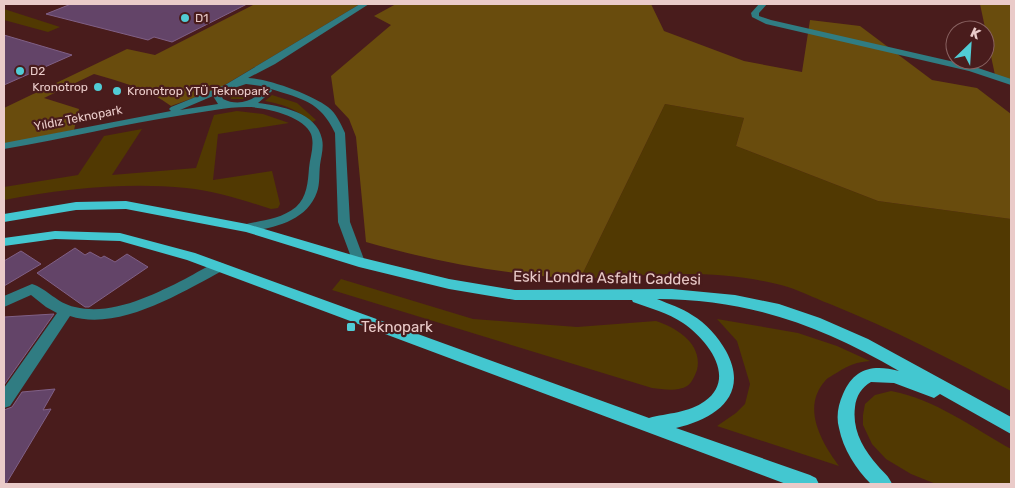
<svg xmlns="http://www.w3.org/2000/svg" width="1015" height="488" font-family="Rubik,sans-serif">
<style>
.green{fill:#513902}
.forest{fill:#694c0d}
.building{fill:#634468;stroke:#806086}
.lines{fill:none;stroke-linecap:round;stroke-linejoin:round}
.minor{fill:#307c82;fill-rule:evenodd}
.major{fill:#43c7d0;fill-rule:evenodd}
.poi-dot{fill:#51ccd5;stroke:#491c1c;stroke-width:2}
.labels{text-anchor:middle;stroke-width:4.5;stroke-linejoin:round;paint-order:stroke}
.far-poi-label{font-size:12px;fill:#eacbc9;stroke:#491c1c;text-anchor:start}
.far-street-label{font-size:12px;fill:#eacbc9;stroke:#491c1c}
.street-label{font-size:15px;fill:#eacbc9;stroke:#491c1c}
.poi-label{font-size:15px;fill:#eacbc9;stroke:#491c1c;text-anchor:start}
</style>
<rect width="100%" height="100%" fill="#491c1c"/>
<!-- green -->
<g class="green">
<polygon points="4,9 60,27 48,32 4,20"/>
<polygon points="240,87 251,87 257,90 257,92 246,99 231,99 229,94"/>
<path d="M272,95L297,103L316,120L312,122C295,109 286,105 265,101Z"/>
<path d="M665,104L744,118L736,146L878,201L1011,219V391C952,360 892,329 830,304C814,298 797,289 781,285C715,268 647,275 580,279Z"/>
<path d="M237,111L263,114L289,123L218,134L213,180L272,171L280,204L278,208L271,209C243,200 215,191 186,188C126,182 62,189 4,200V187L78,175L104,136L142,129L112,175L196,168L214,115Z"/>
<path d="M341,279L473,319L577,327L656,321C677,328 703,344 697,370C695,375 692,383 687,386C678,392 662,389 652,388L332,290Z"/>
<path d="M717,319L798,333L837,346L870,361C857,362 849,365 838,372C834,375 828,377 825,381C801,408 822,443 839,466L717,426L736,413L745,404L750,384L737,341Z"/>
<path d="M891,391C935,399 973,428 1011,449V484H936L911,474L886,459L872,444L863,425V415L865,404L875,395Z"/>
</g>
<!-- forest -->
<g class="forest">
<path d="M255,4H360L218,89L171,106C148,89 122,82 94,74L44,98L79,109L74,130L4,144V108L127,49L155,55Z"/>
<path d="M396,4H651L664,31L744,61L802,72L810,20L860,26L932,80L977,88L1011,114V219L878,201L736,146L744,118L665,104L580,279C508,275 435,262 366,242L356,137L349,119L335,104L331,76L391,25L374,16Z"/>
<polygon points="980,4 1011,5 1011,85 995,75"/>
</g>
<!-- building -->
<g class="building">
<polygon points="71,4 247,4 172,42 154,37 148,40 46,14"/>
<polygon points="4,35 72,55 4,85"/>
<polygon points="75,248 85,255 90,252 101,258 104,256 115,262 127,254 148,267 89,307 85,307 37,273"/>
<polygon points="21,251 41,264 4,286 4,261"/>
<polygon points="54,314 4,385 4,317"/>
<polygon points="55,389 43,410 51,409 6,484 4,484 4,410 12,407 22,392"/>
</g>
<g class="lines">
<!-- minor -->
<g class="minor">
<path d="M360,4H369L275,64L248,78C267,78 313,95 328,107C336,113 341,124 345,133L350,222L365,262L364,265H354L338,222L335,133C320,101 302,99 271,89L272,91L258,103C280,106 317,112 322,139C324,148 321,157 320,165C319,174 320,184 317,192C307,221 274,228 247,232L241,228L243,225C261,220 280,220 296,207C307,197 308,182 309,168C310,157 315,145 311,134C304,116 264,107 247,107C226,107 204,112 183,115C123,124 64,139 4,149V143L171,111L169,109L171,107L225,85ZM246,84L261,86L262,91C252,102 237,106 223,99L222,97L225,91ZM213,96L218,104L180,110Z"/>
<polygon points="759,4 767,4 759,13 759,16 771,20 972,66 1011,79 1011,85 969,71 766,24 752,17 751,13"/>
<path d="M219,262L224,264L226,267L224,270C182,292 119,332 70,316L10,406L4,408V388L57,313L46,307L31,295L4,307V296L32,284C48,289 56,303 75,307C112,316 153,295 185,279C196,273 207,266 219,262Z"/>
</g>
<!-- major -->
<path class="major" d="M126,201L247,224L359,257L449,279L515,290L672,289L735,295L779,304L820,318L868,339L1011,417V434L940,394L934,398L894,383L871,382C862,387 856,396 855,407C852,430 863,449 878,466C883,472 889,476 892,484H871C856,469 843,449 839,428C836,417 838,405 843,394C854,368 873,364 899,371C821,326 749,299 657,299C669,304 682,308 692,315C706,323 718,337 726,351C750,395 716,419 676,428L810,475L816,478L819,484H786L187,260L120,241L55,239L4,246V238L55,231L120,233L195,253L649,418C667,413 689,413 705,401C737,378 708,340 683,323C668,313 650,308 633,302L632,300H515L449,289L359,267L246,232L126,209L76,210L4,222V214L76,202Z"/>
</g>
<!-- markers -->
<g class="poi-dot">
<circle cx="185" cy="18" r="5"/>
<circle cx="20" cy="71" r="5"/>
<circle cx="98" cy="87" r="5"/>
<circle cx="117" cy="91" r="5"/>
<rect x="346" y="322" width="10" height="10" rx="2.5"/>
</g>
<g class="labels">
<!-- far-poi labels -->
<g class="far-poi-label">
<text x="195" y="22">D1</text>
<text x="30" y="75">D2</text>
<text x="88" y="91" text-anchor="end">Kronotrop</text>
<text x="127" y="95">Kronotrop YTÜ Teknopark</text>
</g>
<!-- far-street labels -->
<g class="far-street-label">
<text transform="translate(78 118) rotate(-11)" y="4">Yıldız Teknopark</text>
</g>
<!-- street labels -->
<g class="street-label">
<text transform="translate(607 278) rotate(1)" y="5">Eski Londra Asfaltı Caddesi</text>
</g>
<!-- poi labels -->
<g class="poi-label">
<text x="361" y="332">Teknopark</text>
</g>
</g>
<!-- border -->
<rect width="1015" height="488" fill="none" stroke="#eacbc9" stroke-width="10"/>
<!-- north arrow -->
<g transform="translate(970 45) rotate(25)"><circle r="24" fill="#491c1c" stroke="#896261"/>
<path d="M0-4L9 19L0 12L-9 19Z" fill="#51ccd5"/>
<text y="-8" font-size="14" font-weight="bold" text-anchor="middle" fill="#eacbc9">K</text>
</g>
</svg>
